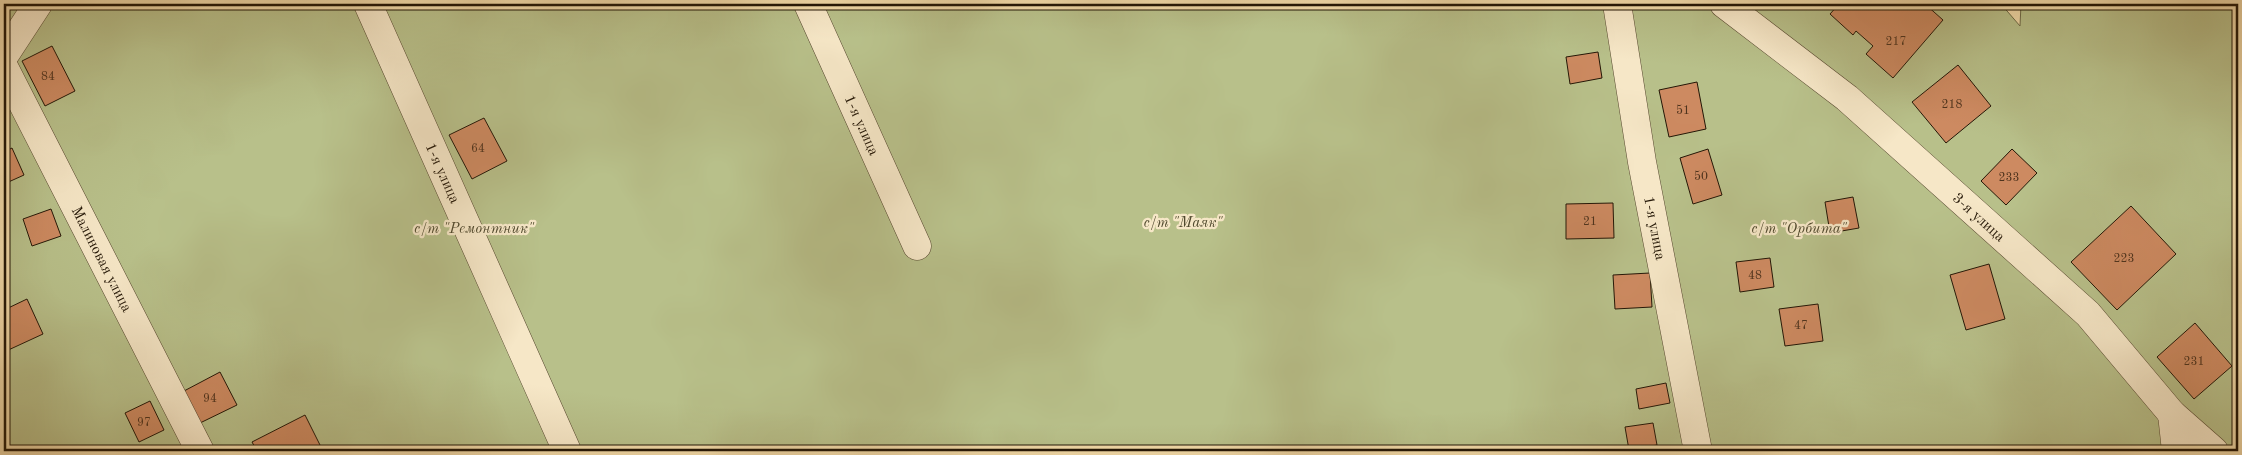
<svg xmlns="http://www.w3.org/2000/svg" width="2242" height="455" font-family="'Old Standard TT',serif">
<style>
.green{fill:#b8c08a;stroke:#6e6b48}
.building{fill:#cd8a61;stroke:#231606}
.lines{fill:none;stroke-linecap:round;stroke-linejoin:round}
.minor-casing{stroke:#56472f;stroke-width:29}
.minor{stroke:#f6e7c7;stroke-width:28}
.labels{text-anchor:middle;stroke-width:4.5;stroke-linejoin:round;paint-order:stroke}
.number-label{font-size:12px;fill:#4e331d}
.street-label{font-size:15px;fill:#231606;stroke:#f6e7c7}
.park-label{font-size:15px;font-style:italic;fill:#50492e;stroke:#f6e7c7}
</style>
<rect width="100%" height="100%" fill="#f1daa9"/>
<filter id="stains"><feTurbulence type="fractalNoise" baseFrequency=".004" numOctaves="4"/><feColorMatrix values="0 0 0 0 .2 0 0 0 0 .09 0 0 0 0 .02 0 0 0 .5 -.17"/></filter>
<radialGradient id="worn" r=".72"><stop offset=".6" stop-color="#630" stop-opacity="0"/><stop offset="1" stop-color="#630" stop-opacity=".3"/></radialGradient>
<!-- green -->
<polygon class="green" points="4,4 2001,4 2020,26 2021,4 2238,4 2238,451 4,451"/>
<!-- building -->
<g class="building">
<polygon points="1839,4 1925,4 1943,20 1893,78 1866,54 1873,46 1856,31 1853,35 1830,14"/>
<polygon points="52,46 75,91 45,106 22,61"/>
<polygon points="1598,52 1602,78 1570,84 1566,57"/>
<polygon points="1958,65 1991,106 1946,143 1912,102"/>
<polygon points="1697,82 1706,129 1669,137 1659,90"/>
<polygon points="484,118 507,161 472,179 449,135"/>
<polygon points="12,148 24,175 4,184 4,152"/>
<polygon points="1708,149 1722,195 1693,204 1680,158"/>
<polygon points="2012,149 2037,173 2006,205 1981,181"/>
<polygon points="1853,197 1859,228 1830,233 1825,202"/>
<polygon points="1613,203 1614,238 1566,239 1566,204"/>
<polygon points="2131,206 2176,254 2117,310 2071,262"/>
<polygon points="51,209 61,236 32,246 23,219"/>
<polygon points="1770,258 1774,287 1740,292 1736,262"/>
<polygon points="1989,264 2005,319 1966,330 1950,275"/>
<polygon points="1650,273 1652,307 1615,309 1613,275"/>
<polygon points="27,299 43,334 4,352 4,310"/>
<polygon points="1818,304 1823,341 1785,346 1779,309"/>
<polygon points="2195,323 2232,366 2194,399 2157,357"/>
<polygon points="220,372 237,405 200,423 184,391"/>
<polygon points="1666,383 1670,403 1639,409 1636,389"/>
<polygon points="150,401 164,430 139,442 125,413"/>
<polygon points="305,415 323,451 257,451 252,442"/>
<polygon points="1653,423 1657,445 1629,450 1625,427"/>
</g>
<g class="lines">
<!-- minor casing -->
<g class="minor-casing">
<g id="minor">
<polyline points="368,4 567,451"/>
<polyline points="808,4 917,246"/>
<polyline points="1617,4 1642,162 1698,451"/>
<polyline points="1724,4 1847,98 2088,314 2172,414 2214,451"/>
<polyline points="4,56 38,4"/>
<polyline points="4,67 200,451"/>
<polyline points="2172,414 2176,451"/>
</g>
</g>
<!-- minor -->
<use href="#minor" class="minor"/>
</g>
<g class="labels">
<!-- number labels -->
<g class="number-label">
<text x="1896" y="45">217</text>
<text x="48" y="80">84</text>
<text x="1952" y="108">218</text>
<text x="1683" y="114">51</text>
<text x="478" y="152">64</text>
<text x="1701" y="180">50</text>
<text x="2009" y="181">233</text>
<text x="1590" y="225">21</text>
<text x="2124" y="262">223</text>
<text x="1755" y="279">48</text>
<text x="1801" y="329">47</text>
<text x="2194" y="365">231</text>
<text x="210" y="402">94</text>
<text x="144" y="426">97</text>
</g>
<!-- street labels -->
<g class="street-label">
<text transform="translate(862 125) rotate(66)" y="5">1-я улица</text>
<text transform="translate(443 173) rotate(66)" y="5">1-я улица</text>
<text transform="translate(1979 217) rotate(42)" y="5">3-я улица</text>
<text transform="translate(1655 228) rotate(79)" y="5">1-я улица</text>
<text transform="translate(102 259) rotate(63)" y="5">Малиновая улица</text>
</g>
<!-- park labels -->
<g class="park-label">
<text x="1183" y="227">с/т "Маяк"</text>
<text x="474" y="233">с/т "Ремонтник"</text>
<text x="1799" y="233">с/т "Орбита"</text>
</g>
</g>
<!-- margin -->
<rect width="2242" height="455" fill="none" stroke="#f1daa9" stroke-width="20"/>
<rect x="5" y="5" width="2232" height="445" fill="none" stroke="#231606" stroke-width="2.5"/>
<rect x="10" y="10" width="2222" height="435" fill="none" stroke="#231606"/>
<rect width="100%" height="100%" filter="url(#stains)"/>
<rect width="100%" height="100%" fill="url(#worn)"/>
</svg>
